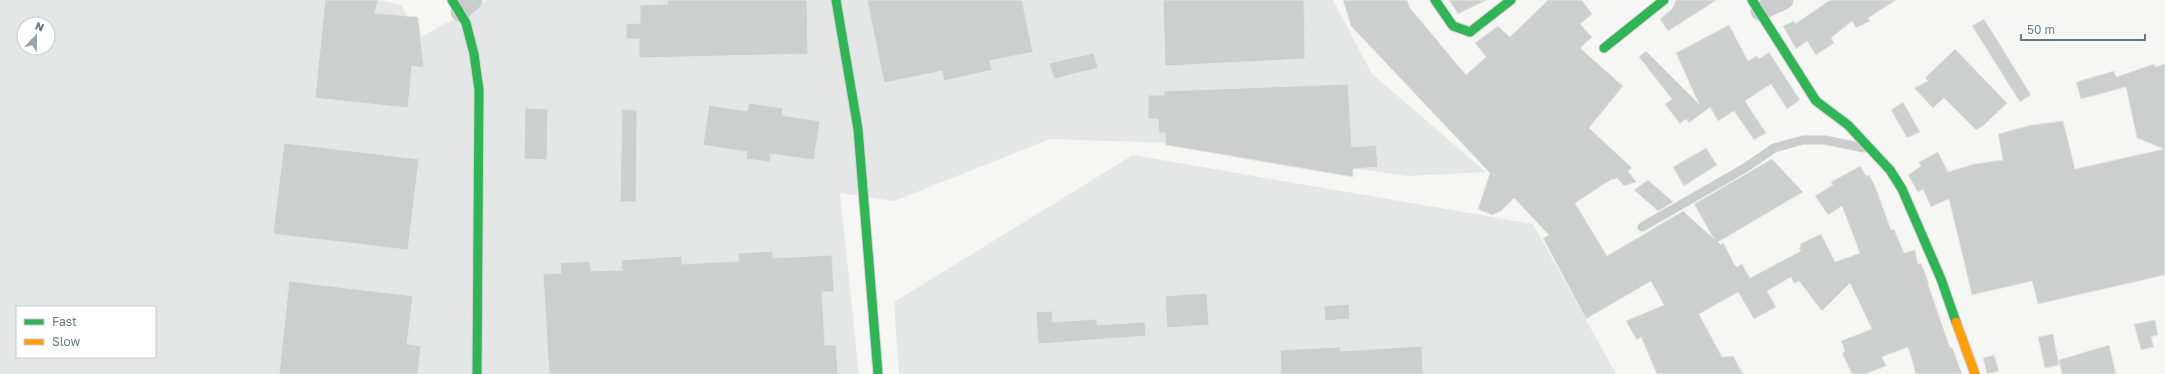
<svg xmlns="http://www.w3.org/2000/svg" width="2165" height="374" font-family="'Golos Text',sans-serif">
<style>
.built{fill:#e5e6e6;fill-rule:evenodd}
.building{fill:#cdcfcf;stroke:#e5e5e4}
.lines{fill:none;stroke-linecap:round;stroke-linejoin:round}
.fast-casing{stroke:#d2d3d4;stroke-width:11}
.slow-casing{stroke:#d2d3d4;stroke-width:11}
.lane{stroke:#cbcccc;stroke-width:9}
.street{stroke:#cbcccc;stroke-width:19}
.fast{stroke:#30b455;stroke-width:9}
.slow{stroke:#ff9f0a;stroke-width:9}
</style>
<rect width="100%" height="100%" fill="#f6f6f5"/>
<!-- built -->
<g class="built">
<path d="M0,0H378L401,5L419,38L488,0H1333L1372,74L1486,172L1408,176L1173,143L1050,139L894,201L840,193L859,374H0ZM24,24H48V48H24ZM17,307H155V357H17Z"/>
<polygon points="1133,155 1533,224 1616,374 899,374 894,302"/>
</g>
<!-- building -->
<g class="building">
<polygon points="325,0 378,0 375,13 418,17 424,68 412,66 408,108 315,98"/>
<polygon points="667,0 807,0 808,54 639,58 639,39 626,39 626,24 640,23 640,5 668,4"/>
<polygon points="867,0 1022,0 1033,52 990,61 992,70 944,81 942,71 884,83"/>
<polygon points="1163,0 1304,0 1305,59 1165,66"/>
<polygon points="1343,0 1407,0 1410,8 1466,75 1486,57 1475,43 1498,26 1510,37 1548,0 1582,0 1592,14 1580,24 1592,37 1580,48 1623,86 1589,128 1632,168 1628,171 1636,182 1624,186 1617,178 1613,180 1612,179 1575,203 1607,256 1683,211 1714,239 1694,204 1772,159 1803,192 1718,242 1721,245 1723,242 1734,264 1737,267 1742,264 1750,278 1801,251 1799,248 1801,246 1800,244 1821,234 1835,262 1860,253 1842,206 1828,215 1815,196 1833,185 1831,182 1860,166 1866,176 1869,175 1875,186 1891,230 1894,229 1904,253 1915,250 1918,264 1921,263 1929,284 1928,284 1950,348 1952,347 1962,374 1916,374 1908,347 1882,357 1886,366 1865,374 1852,374 1842,353 1845,351 1841,341 1872,329 1850,283 1822,311 1799,281 1794,283 1791,277 1767,291 1776,307 1754,319 1738,292 1699,314 1722,357 1733,356 1743,374 1657,374 1641,337 1637,340 1626,321 1664,305 1651,281 1586,319 1543,238 1549,235 1514,198 1501,211 1492,215 1478,209 1490,173 1351,26"/>
<polygon points="1449,0 1487,0 1458,14"/>
<polygon points="1676,0 1717,0 1668,31 1660,19 1672,9"/>
<polygon points="1830,0 1896,0 1868,18 1870,21 1856,28 1852,21 1831,38 1834,43 1816,55 1807,41 1796,49 1783,26 1794,21 1795,24"/>
<polygon points="1984,19 2031,95 2020,102 1972,26"/>
<polygon points="1729,25 1748,61 1757,56 1759,59 1769,52 1800,100 1787,109 1771,84 1745,101 1766,133 1754,140 1734,111 1718,121 1710,107 1689,123 1686,119 1680,124 1665,104 1672,99 1639,57 1646,51 1699,104 1676,53"/>
<polygon points="1955,49 2007,103 1984,125 1976,130 1944,98 1933,108 1914,88 1928,81 1925,78"/>
<polygon points="1094,53 1098,68 1054,79 1049,63"/>
<polygon points="2154,64 2155,67 2165,64 2165,275 2038,304 2032,281 1972,295 1949,199 1931,207 1923,189 1918,192 1908,175 1921,166 1919,162 1938,152 1948,172 1974,164 2003,160 1998,134 2031,125 2063,121 2075,169 2164,149 2137,138 2126,87 2081,99 2076,82 2114,71 2116,77"/>
<polygon points="1348,84 1352,147 1376,145 1378,167 1353,169 1353,177 1166,145 1165,133 1159,133 1158,119 1148,119 1148,95 1164,95 1164,91"/>
<polygon points="1903,102 1920,132 1907,138 1891,110"/>
<polygon points="749,103 783,108 782,115 820,121 814,160 771,154 770,162 746,159 747,152 703,145 709,105 747,111"/>
<polygon points="525,108 548,109 547,160 524,159"/>
<polygon points="622,109 637,110 636,202 620,202"/>
<polygon points="284,143 419,159 408,250 273,234"/>
<polygon points="1706,148 1717,165 1684,186 1673,167"/>
<polygon points="1648,180 1673,202 1658,211 1634,190"/>
<polygon points="773,251 773,258 832,255 834,292 822,292 825,345 836,345 838,374 549,374 543,274 561,273 560,263 590,261 591,271 622,270 621,260 682,256 682,264 739,261 738,253"/>
<polygon points="289,281 413,296 407,344 421,346 418,374 279,374"/>
<polygon points="1207,293 1209,325 1167,328 1165,296"/>
<polygon points="1349,304 1350,319 1325,321 1324,306"/>
<polygon points="1052,311 1053,322 1097,319 1097,325 1145,322 1146,336 1038,344 1036,312"/>
<polygon points="2155,320 2158,335 2151,337 2154,347 2141,350 2134,324"/>
<polygon points="2053,334 2059,365 2045,368 2038,337"/>
<polygon points="2109,345 2116,374 2062,374 2059,360"/>
<polygon points="1422,346 1423,374 1281,374 1280,350 1340,347 1341,351"/>
<polygon points="1994,355 1999,371 1987,374 1983,358"/>
</g>
<g class="lines">
<!-- fast casing -->
<g class="fast-casing">
<g id="fast">
<polyline points="452,0 466,23 474,54 479,90 477,374"/>
<polyline points="836,0 858,129 878,374"/>
<polyline points="1435,0 1453,26 1470,32 1511,0"/>
<polyline points="1752,0 1816,101 1848,125 1890,170 1902,189 1941,279 1956,322"/>
<polyline points="1604,48 1664,0"/>
</g>
</g>
<!-- slow casing -->
<g class="slow-casing">
<polyline id="slow" points="1956,322 1975,374"/>
</g>
<!-- lane -->
<polyline class="lane" points="1642,227 1745,168 1774,148 1803,140 1825,140 1864,148"/>
<!-- street -->
<g class="street">
<polyline points="1760,11 1784,0"/>
<polyline points="460,12 473,0"/>
</g>
<!-- fast -->
<use href="#fast" class="fast"/>
<!-- slow -->
<use href="#slow" class="slow"/>
</g>
<!-- legend -->
<rect x="16" y="306" width="140" height="52" fill="#ffffff" stroke="#c2c9ce"/>
<rect x="24" y="319" width="20" height="6" fill="#30b455" stroke="#c2c9ce"/>
<text x="52" y="326" font-size="12" fill="#667985">Fast</text>
<rect x="24" y="339" width="20" height="6" fill="#ff9f0a" stroke="#c2c9ce"/>
<text x="52" y="346" font-size="12" fill="#667985">Slow</text>
<!-- north arrow -->
<g transform="translate(36 36) rotate(22)"><circle r="19" fill="#ffffff" stroke="#c2c9ce"/>
<path d="M0-3L7 15L0 10L-7 15Z" fill="#98a5ac"/>
<text y="-6" font-size="11" font-weight="bold" text-anchor="middle" fill="#667985">N</text>
</g>
<!-- scale -->
<path d="M2021 34v6h124v-6" fill="none" stroke="#667985" stroke-width="2"/>
<text x="2027" y="34" font-size="12" fill="#667985" stroke="#ffffff" stroke-width="3" paint-order="stroke">50 m</text>
</svg>
